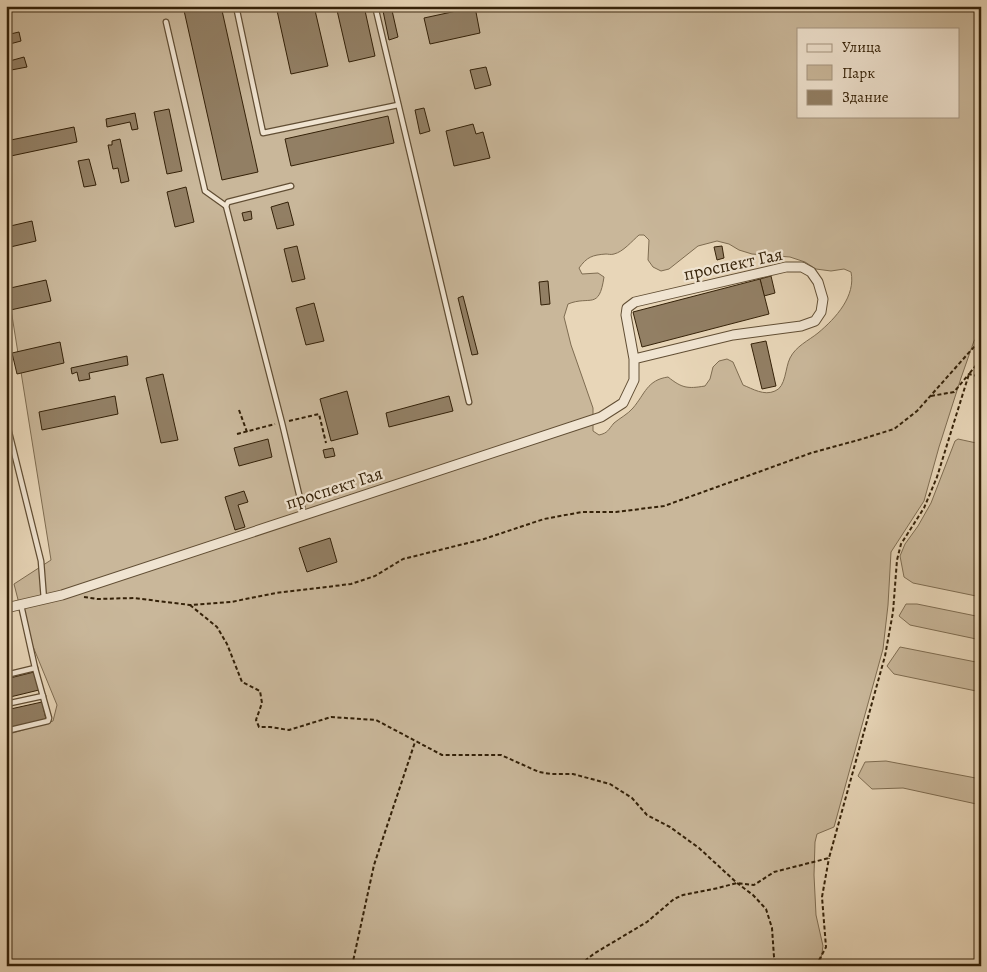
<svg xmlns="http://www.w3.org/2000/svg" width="987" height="972" font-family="Alegreya,serif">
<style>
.green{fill:#c9b79a;stroke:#7e6c51;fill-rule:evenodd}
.building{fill:#927f64;stroke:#342108}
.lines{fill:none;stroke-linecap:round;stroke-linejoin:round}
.service-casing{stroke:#614e34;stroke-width:7}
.minor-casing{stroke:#614e34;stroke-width:11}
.path{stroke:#342108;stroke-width:2;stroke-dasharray:4 2.5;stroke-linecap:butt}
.service{stroke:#f0e4d1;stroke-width:4.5}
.minor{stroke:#f0e4d1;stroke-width:9}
.labels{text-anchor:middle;stroke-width:4.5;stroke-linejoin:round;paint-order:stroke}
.street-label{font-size:18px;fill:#342108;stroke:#f0e4d1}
</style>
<rect width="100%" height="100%" fill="#e8d6b8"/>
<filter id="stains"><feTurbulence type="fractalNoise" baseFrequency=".004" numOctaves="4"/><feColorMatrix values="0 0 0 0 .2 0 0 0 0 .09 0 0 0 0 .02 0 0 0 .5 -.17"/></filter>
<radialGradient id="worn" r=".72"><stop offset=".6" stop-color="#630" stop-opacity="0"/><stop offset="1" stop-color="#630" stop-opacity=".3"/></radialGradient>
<!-- green -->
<g class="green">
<path d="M6,6H981V332L974,341L961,378L939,447L924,501L891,552L888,605L883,649L834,827L817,834L815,842L814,875L816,915L823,946L820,966H6V735L53,721L57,705L25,627L14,584L51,560L6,278ZM798,29H958V116H798ZM639,235H644L649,240L648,260L653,267L661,271L669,269L698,246L717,241L729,244L739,250L752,254L790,257L805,262L816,269L831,271L844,269L851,272C856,296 836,318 818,333C808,341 796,346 790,358C785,368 786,387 775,391C764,396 753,389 743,385L733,362L727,359L719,361L713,367L710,379L705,386C687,389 682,388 668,377C647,380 645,394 633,408C628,414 620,418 614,423C608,430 608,433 599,435L593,431V408L571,345L564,317L568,304C590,295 599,311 604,277L598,273L582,274L579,268C587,257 592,255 606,254C608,254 611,255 614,254C623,252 632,241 639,235Z"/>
<polygon points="958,439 981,444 981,597 913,583 904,577 900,556 905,544 918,526 931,503 955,441"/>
<polygon points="906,604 917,604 981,617 981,640 910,625 899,616"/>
<polygon points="900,647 981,663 981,692 894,674 887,666"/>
<polygon points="886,761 981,779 981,805 903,788 872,789 858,776 865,762"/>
</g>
<!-- building -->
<g class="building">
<polygon points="183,6 221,6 258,172 222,180"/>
<polygon points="276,6 314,6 328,66 291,74"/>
<polygon points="336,6 364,6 375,56 349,62"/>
<polygon points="382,6 391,6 398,37 389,40"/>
<polygon points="475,7 480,33 430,44 424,18"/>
<polygon points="19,32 21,41 6,45 6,35"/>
<polygon points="24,57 27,67 6,71 6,62"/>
<polygon points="486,67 491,85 475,89 470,70"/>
<polygon points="424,108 430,131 420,134 415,110"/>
<polygon points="169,109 182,171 167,174 154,112"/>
<polygon points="135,113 138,129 132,130 130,122 107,127 106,119"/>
<polygon points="388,116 394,143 291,166 285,139"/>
<polygon points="473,124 476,134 483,132 490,158 454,166 446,131"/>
<polygon points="74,127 77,142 6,157 6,141"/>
<polygon points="120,139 129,181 121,183 118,168 113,169 108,145 112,145 112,141"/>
<polygon points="89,159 96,185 84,187 78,161"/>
<polygon points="186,187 194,222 175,227 167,192"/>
<polygon points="288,202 294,225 277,229 271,207"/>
<polygon points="251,211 252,219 244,221 242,213"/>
<polygon points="32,221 36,241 6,248 6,227"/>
<polygon points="297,246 305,279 292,282 284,249"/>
<polygon points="722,246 724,258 717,260 714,247"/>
<polygon points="771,276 775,293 764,296 760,279"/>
<polygon points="760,279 769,314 642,347 633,312"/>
<polygon points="46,280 51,301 6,311 6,289"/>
<polygon points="548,281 550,304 541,305 539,282"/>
<polygon points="463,296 478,354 472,355 458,298"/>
<polygon points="314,303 324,341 306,345 296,308"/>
<polygon points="766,341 776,386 762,389 751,344"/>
<polygon points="60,342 64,363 17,374 12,353"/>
<polygon points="127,356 128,365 89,373 90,379 79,381 77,372 72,374 71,368"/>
<polygon points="163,374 178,440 161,443 146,378"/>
<polygon points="347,391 358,434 331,441 320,399"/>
<polygon points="115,396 118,414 42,430 39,412"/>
<polygon points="449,396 453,411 389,427 386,413"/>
<polygon points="268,439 272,457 239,466 234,448"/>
<polygon points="333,448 335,456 325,458 323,450"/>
<polygon points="244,491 248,502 238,505 245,527 235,530 225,497"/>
<polygon points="330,538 337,562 307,572 299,548"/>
<polygon points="34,672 39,690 6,698 6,679"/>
<polygon points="42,702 46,719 6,729 6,710"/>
</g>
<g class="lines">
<!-- service casing -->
<g class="service-casing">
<g id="service">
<polyline points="236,6 263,133 398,105"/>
<polyline points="375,6 469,402"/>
<polyline points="166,22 205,191 226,206 282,423 304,515"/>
<polyline points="226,206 228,202 291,186"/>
<polyline points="6,420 41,561 44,600"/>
<polyline points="6,675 35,668 21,605"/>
<polyline points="6,704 43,696"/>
<polyline points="6,731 48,721 49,718 35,668"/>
</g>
</g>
<!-- minor casing -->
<g class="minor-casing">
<polyline id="minor" points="6,608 62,595 601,417 623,403 634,380 634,359 626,315 627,308 635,302 786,267 802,267 811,272 818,282 823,299 821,312 815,321 801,326 733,335 634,359"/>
</g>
<!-- path -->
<g class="path">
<polyline points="931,396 954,392 969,374 981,377"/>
<polyline points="239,410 247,432"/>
<polyline points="289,421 319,414 326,443"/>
<polyline points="237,434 275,424"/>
<polyline points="84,597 97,599 134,598 190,605 231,602 276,593 351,584 375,576 403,559 484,539 544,519 582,512 616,512 664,506 753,474 811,453 862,439 894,429 917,411 981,339"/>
<polyline points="190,605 217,627 227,644 242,682 260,691 262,703 256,720 259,727 270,727 289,730 331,717 376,720 442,755 501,755 539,772 551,774 573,774 610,784 632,798 647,815 670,827 699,848 737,883 753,895 766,909 772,928 774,957 775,963 778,966"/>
<polyline points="352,966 374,865 415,742"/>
<polyline points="581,966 587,959 595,953 647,922 674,899 683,895 718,888 737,883 754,885 774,872 829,858 885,656 893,612 897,560 901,544 924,508 937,477 969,374 981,359"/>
<polyline points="816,966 826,947 822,897 829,858"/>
</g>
<!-- service -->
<use href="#service" class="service"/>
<!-- minor -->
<use href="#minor" class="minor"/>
</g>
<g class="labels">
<!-- street labels -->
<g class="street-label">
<text transform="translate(733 264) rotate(-12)" y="6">проспект Гая</text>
<text transform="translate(334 488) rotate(-18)" y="6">проспект Гая</text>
</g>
</g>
<!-- margin -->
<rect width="987" height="972" fill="none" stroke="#e8d6b8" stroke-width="25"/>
<rect x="8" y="8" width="972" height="957" fill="none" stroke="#342108" stroke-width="2.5"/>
<rect x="12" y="12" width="962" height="947" fill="none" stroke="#342108"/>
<!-- legend -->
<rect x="797" y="28" width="162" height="90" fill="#f0e4d1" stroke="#a59681"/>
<rect x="807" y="44" width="25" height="8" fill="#f0e4d1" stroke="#a59681"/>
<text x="842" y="52" font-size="15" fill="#342108">Улица</text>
<rect x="807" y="65" width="25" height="15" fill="#c9b79a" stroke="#a59681"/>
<text x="842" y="78" font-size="15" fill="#342108">Парк</text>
<rect x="807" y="90" width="25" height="15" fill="#927f64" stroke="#a59681"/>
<text x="842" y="102" font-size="15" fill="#342108">Здание</text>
<rect width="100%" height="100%" filter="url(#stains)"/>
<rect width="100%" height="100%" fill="url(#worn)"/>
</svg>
